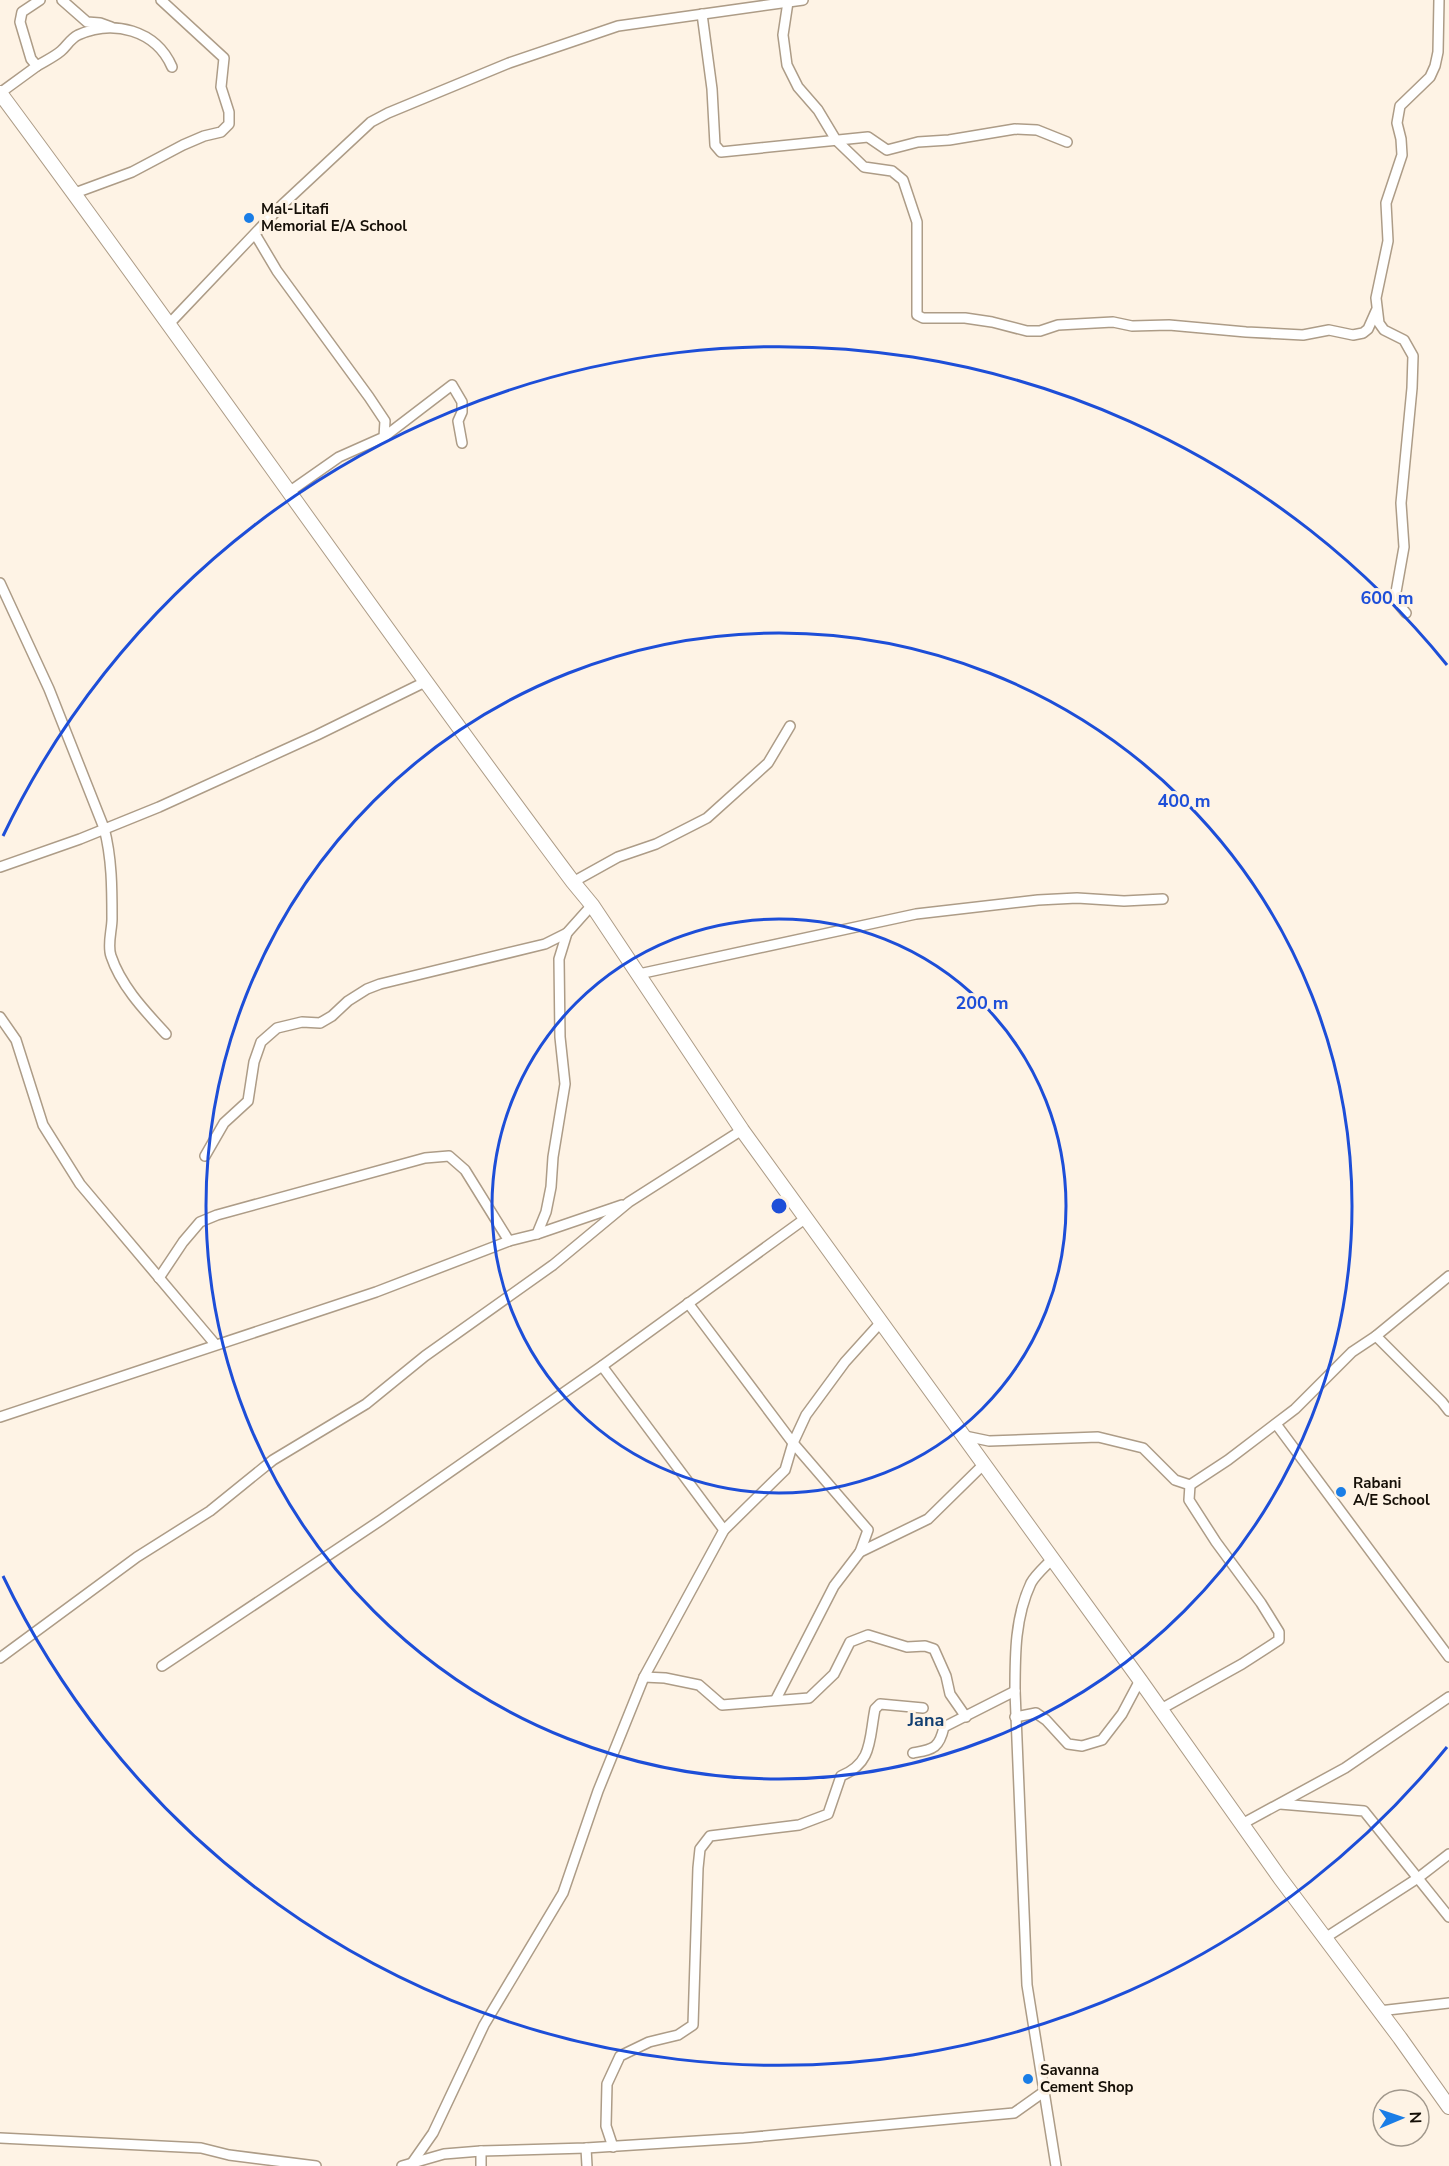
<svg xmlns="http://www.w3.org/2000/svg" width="1449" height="2166" font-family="'Nunito Sans',sans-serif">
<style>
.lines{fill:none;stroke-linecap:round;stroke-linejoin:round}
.street-casing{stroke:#ad9c87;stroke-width:12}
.secondary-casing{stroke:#ad9c87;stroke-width:16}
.street{stroke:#fff;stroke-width:9}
.secondary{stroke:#fff;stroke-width:14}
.ring{fill:none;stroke:#1d4ed8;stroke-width:3}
.poi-dot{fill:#1a7de6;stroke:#fef3e5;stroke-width:2}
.labels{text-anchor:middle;stroke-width:6;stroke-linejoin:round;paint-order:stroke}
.poi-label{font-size:15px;font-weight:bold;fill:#150f07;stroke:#fef3e5;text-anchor:start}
.quarter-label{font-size:18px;font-weight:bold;fill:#123f72;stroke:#fef3e5}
.centre{fill:#1d4ed8;stroke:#fef3e5;stroke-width:3}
.ring-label{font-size:18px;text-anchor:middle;font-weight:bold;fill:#1d4ed8;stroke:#fef3e5;stroke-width:6;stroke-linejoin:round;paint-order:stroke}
</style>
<rect width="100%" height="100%" fill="#fef3e5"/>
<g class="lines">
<!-- street casing -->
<g class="street-casing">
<g id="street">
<polyline points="62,0 87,22 100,23 111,27"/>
<polyline points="786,0 788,2 783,35 787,65 798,87 818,110 836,140 864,167 892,171 903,180 917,222 917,315 923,318 965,318 992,322 1027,331 1040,331 1058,325 1113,322 1132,326 1169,325 1246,332 1303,335 1329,330 1353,335 1363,333 1368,329 1376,311"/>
<polyline points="702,14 712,89 715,145 721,152 868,137 887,150 918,142 949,140 1015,129 1037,130 1067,142"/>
<path d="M37,66C45,61 54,57 61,51C67,46 70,39 78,35C113,19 156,30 172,67"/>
<polyline points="0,93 37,66 31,59 20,22 22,12 40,0"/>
<polyline points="75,193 132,172 183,145 204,136 221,132 229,124 229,112 221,87 224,58 161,0"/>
<polyline points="255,234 277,271 369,397 385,421 384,437 339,457 289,492"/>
<polyline points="169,324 282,205 371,122 388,113 509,63 618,26 803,0"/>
<polyline points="384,437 452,385 462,402 462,412 458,421 462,443"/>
<path d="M0,583L49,689L104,828C112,858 112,889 112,919C112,930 107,945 111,956C121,986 145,1011 166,1034"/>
<polyline points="1406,613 1397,602 1396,592 1404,547 1401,503 1412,388 1413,356 1404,340 1384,330 1379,323 1376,298 1388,241 1386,203 1402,155 1401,139 1397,123 1400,106 1430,77 1435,66 1438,52 1439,0"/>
<polyline points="0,867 80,839 159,807 317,735 425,682"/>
<polyline points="573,882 618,857 656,844 707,818 768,763 790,726"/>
<polyline points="639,974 916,914 1038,900 1077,898 1124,901 1163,899"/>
<polyline points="0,1017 16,1040 43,1125 80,1184 215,1344"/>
<polyline points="205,1156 224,1123 248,1101 254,1062 261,1042 277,1028 302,1022 320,1023 332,1016 348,1001 367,989 380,984 545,944 567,933"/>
<polyline points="537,1234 546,1212 551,1187 553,1157 565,1084 560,1037 559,959 567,933 592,905"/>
<polyline points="159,1278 183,1242 200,1222 217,1215 425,1158 449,1156 465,1170 509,1241"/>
<polyline points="688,1303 793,1443 868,1530 860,1552"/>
<polyline points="1376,1336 1442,1402 1449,1411"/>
<polyline points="602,1366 724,1530"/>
<polyline points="0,1417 376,1292 509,1241 537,1234 622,1205"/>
<polyline points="1276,1424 1449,1657"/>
<polyline points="965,1436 989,1441 1098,1437 1143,1448 1175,1480 1190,1485 1228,1460 1295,1409 1352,1352 1376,1336 1449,1276"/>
<path d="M1053,1558C1046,1566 1036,1574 1031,1583C1015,1617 1015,1654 1015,1691L1027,1985L1056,2166"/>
<polyline points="0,1658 137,1557 210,1511 273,1460 366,1404 425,1356 553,1265 629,1202 742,1130"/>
<polyline points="162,1666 381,1520 602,1366 806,1218"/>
<polyline points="644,1677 665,1678 699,1685 722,1705 809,1698 834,1674 850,1642 868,1635 907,1647 925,1646 934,1649 946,1676 950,1694 966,1717"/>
<polyline points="776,1699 834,1586 860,1552 928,1519 984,1464"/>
<polyline points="1161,1709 1242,1664 1279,1640 1279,1632 1261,1603 1216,1542 1189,1500 1190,1485"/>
<polyline points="1015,1717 1036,1713 1046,1720 1068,1744 1082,1746 1102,1740 1122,1714 1140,1680"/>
<path d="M913,1753C933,1749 939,1749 944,1727L1015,1691"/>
<polyline points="1280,1804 1364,1811 1449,1917"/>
<polyline points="1242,1824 1345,1768 1449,1697"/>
<polyline points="1325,1938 1418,1878 1449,1854"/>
<polyline points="1379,2011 1449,2003"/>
<polyline points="0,2138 201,2148 229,2155 316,2166"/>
<path d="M613,2147L606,2126L607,2084L620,2056L649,2042L678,2035L693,2025L698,1868L700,1849L710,1836L799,1825L828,1814L841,1776C873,1763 869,1739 875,1709L880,1704L923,1708"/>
<polyline points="586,2148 587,2166"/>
<polyline points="481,2151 481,2166"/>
<polyline points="412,2163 433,2133 484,2025 563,1893 598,1791 644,1677 724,1530 785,1470 793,1443 806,1415 845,1362 882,1321"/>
<polyline points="402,2166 444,2154 481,2151 586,2148 744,2138 1014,2113 1045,2091"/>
</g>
</g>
<!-- secondary casing -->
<g class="secondary-casing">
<path id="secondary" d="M0,93C194,354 378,622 573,882L592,905L742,1130L1140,1680L1280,1878L1400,2038L1449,2107"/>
</g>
<!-- street -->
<use href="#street" class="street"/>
<!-- secondary -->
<use href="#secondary" class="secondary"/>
</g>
<!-- distance rings -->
<g class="ring">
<circle cx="779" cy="1206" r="287"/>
<circle cx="779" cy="1206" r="573"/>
<path d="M1447 1747A860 860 0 0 1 3 1576M3 836A860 860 0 0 1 1447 665"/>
</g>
<!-- markers -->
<g class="poi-dot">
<circle cx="249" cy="218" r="6"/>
<circle cx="1341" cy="1492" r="6"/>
<circle cx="1028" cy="2079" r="6"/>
</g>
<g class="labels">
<!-- poi labels -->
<g class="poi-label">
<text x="261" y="214">Mal-Litafi<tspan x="261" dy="17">Memorial E/A School</tspan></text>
<text x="1353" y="1488">Rabani<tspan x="1353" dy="17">A/E School</tspan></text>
<text x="1040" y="2075">Savanna<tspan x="1040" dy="17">Cement Shop</tspan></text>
</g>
<!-- quarter labels -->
<g class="quarter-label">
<text x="926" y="1726">Jana</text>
</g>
</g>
<circle cx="779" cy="1206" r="9" class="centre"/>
<g class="ring-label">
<text x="1387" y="604">600 m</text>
<text x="1184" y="807">400 m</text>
<text x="982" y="1009">200 m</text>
</g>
<!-- north arrow -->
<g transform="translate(1401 2118) rotate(88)"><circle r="28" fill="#fef3e5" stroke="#a1988c" stroke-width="1.5"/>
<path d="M0-4.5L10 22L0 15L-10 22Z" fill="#1a7de6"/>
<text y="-9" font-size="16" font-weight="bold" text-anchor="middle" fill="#150f07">N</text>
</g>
</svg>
